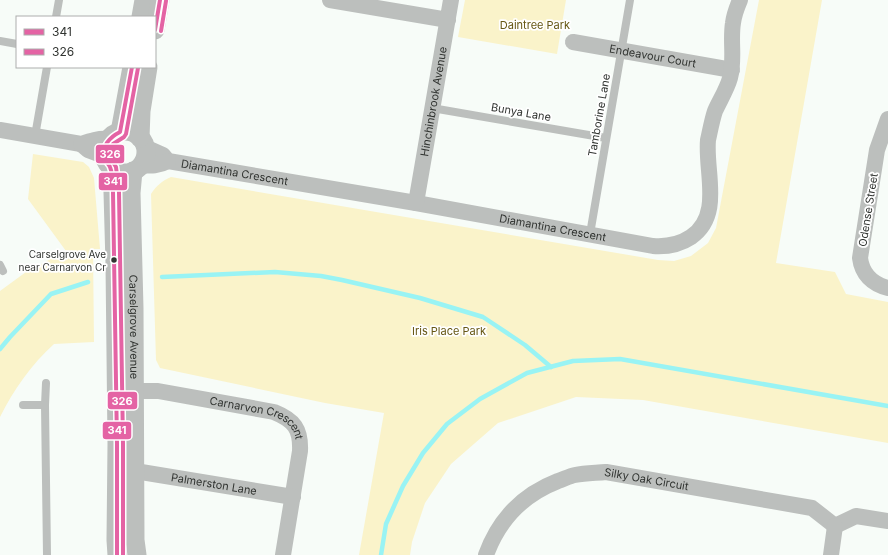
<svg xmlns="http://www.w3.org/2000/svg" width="888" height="555" font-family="Inter,sans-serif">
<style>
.green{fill:#faf3ca}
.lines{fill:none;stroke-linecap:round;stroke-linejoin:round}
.stream{stroke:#99f3f4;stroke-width:4.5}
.service{stroke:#bcbfbd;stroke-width:8}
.minor{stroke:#bcbfbd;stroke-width:16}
.tertiary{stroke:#bcbfbd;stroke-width:19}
.bus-1-casing{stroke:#fff;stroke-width:7}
.bus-2-casing{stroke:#fff;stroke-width:7}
.bus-1{stroke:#e463a4;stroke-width:4}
.bus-2{stroke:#e463a4;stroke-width:4}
.bus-dot{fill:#313431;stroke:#fff;stroke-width:1.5}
.labels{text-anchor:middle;stroke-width:3.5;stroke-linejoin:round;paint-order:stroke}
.bus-label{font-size:10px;fill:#313431;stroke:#fff;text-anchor:end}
.park-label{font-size:11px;fill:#665714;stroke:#fff}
.street-label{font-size:11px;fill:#313431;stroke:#fff}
.line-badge{stroke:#fff;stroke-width:1.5}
.badge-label{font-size:11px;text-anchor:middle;font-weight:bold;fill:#fff}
</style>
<rect width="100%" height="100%" fill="#f7fcf8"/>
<!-- green -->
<g class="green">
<polygon points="465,0 566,0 557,54 458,37"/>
<path d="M759,0H822L776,263L835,272L846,294L888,302V443L643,400L576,397L498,423L451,464L425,503L412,542L410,555H359L384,413L325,403L160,368L156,360L151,194C157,185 162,181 171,177L658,260L674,261L691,256L708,243L716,228Z"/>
<path d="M33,154L83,162L89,167L94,178L100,249H93L94,342L54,344C31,365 14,389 0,417V291L26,272L66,251L28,199Z"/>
</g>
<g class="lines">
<!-- stream -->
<g class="stream">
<polyline points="162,277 275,272 321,276 342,280 420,298 483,317 525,345 551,367"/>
<polyline points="0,349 10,337 51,294 88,282"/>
<polyline points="381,555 386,524 403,486 423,453 447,424 480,399 527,373 573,361 620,359 888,406"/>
</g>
<!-- service -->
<g class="service">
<polyline points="56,17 59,0"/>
<polyline points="0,41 17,44"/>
<polyline points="432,108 606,138"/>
<polyline points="35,136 47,67"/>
<polyline points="590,234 630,0"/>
<polyline points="0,265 3,271"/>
<polyline points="23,405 45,405 46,383"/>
<polyline points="45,405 47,555"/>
</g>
<!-- minor -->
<g class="minor">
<polyline points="330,0 448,20"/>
<path id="s1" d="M573,42L732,70"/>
<path d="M888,119L877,150L860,258C862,274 872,284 888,288"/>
<path d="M0,130L81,144C90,141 99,138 108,139"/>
<polyline points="81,144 88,150 104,156"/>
<path id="s2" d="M145,147L163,155L168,161L416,203L653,246C667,247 679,245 691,237C723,215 705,172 708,140C710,131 712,120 715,111C720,100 727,89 730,78C735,59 730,41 733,23C734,15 737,7 740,0"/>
<path d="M141,165C151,166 159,166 168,161"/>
<path id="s3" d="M416,203L451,0"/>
<path id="s4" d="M122,391H158L274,412C294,420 301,429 300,451L283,555"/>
<path id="s5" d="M135,471L293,497"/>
<polyline points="835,526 856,516 888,521"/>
<path id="s6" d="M486,555C499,519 522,495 558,481C564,479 570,476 575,475C585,473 596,473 606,472L812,508L835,526"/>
<polyline points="831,555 835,526"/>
</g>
<!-- tertiary -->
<g class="tertiary">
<polyline points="141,17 144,0"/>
<polyline points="155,30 160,0"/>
<circle cx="125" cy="152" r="21"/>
<polyline points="120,132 132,67"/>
<polyline points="140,138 141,111 148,67"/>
<polyline points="111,168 113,192 115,264 117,444 116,540 117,555"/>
<path id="s7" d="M133,171L131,193L134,308L135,540L137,555"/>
</g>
<!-- bus-1 casing -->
<g class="bus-1-casing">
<g id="bus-1">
<polyline points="155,30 160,0"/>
<path d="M117,555V444L113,192C113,184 113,174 110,167C109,164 106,163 105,159C100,147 110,137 120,132L132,67"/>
</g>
</g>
<!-- bus-2 casing -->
<g class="bus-2-casing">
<g id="bus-2">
<polyline points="161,31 166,1"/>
<polyline points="123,555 123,444 119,192 116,167 111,159 110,153 113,144 124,137 126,134 138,68"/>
</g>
</g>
<!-- bus-1 -->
<use href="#bus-1" class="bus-1"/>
<!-- bus-2 -->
<use href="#bus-2" class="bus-2"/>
</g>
<!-- markers -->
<circle class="bus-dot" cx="114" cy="260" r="3.5"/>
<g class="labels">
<!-- bus labels -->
<g class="bus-label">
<text x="106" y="258">Carselgrove Ave<tspan x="106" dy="13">near Carnarvon Cr</tspan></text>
</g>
<!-- park labels -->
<g class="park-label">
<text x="535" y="29">Daintree Park</text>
<text x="449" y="335">Iris Place Park</text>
</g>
<!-- street labels -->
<g class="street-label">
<text dy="4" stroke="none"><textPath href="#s1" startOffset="81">Endeavour Court</textPath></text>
<text dy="4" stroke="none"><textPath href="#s3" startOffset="103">Hinchinbrook Avenue</textPath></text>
<text transform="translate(521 112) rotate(10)" y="4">Bunya Lane</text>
<text transform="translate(599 115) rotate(-80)" y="4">Tamborine Lane</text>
<text dy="4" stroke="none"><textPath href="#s2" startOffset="95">Diamantina Crescent</textPath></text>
<text transform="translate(868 210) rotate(-81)" y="4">Odense Street</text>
<text dy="4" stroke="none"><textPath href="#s2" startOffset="418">Diamantina Crescent</textPath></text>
<text dy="4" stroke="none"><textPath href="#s7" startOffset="156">Carselgrove Avenue</textPath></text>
<text dy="4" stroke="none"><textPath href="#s4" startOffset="141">Carnarvon Crescent</textPath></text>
<text dy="4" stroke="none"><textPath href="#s6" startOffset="197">Silky Oak Circuit</textPath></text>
<text dy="4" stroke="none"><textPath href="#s5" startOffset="80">Palmerston Lane</textPath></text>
</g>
</g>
<g class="line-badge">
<rect x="95" y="144" width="30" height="20" rx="4" fill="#e463a4"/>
<rect x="98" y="172" width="30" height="19" rx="4" fill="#e463a4"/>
<rect x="107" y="391" width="31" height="19" rx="4" fill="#e463a4"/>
<rect x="102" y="421" width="30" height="19" rx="4" fill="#e463a4"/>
</g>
<g class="badge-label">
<text x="110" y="158">326</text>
<text x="113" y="185">341</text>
<text x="122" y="405">326</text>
<text x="117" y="434">341</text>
</g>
<!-- legend -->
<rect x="16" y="16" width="140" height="52" fill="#ffffff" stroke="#adaead"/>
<rect x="24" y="29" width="20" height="6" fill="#e463a4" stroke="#adaead"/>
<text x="52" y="36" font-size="12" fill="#313431">341</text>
<rect x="24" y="49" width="20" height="6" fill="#e463a4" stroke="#adaead"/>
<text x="52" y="56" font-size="12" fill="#313431">326</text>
</svg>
